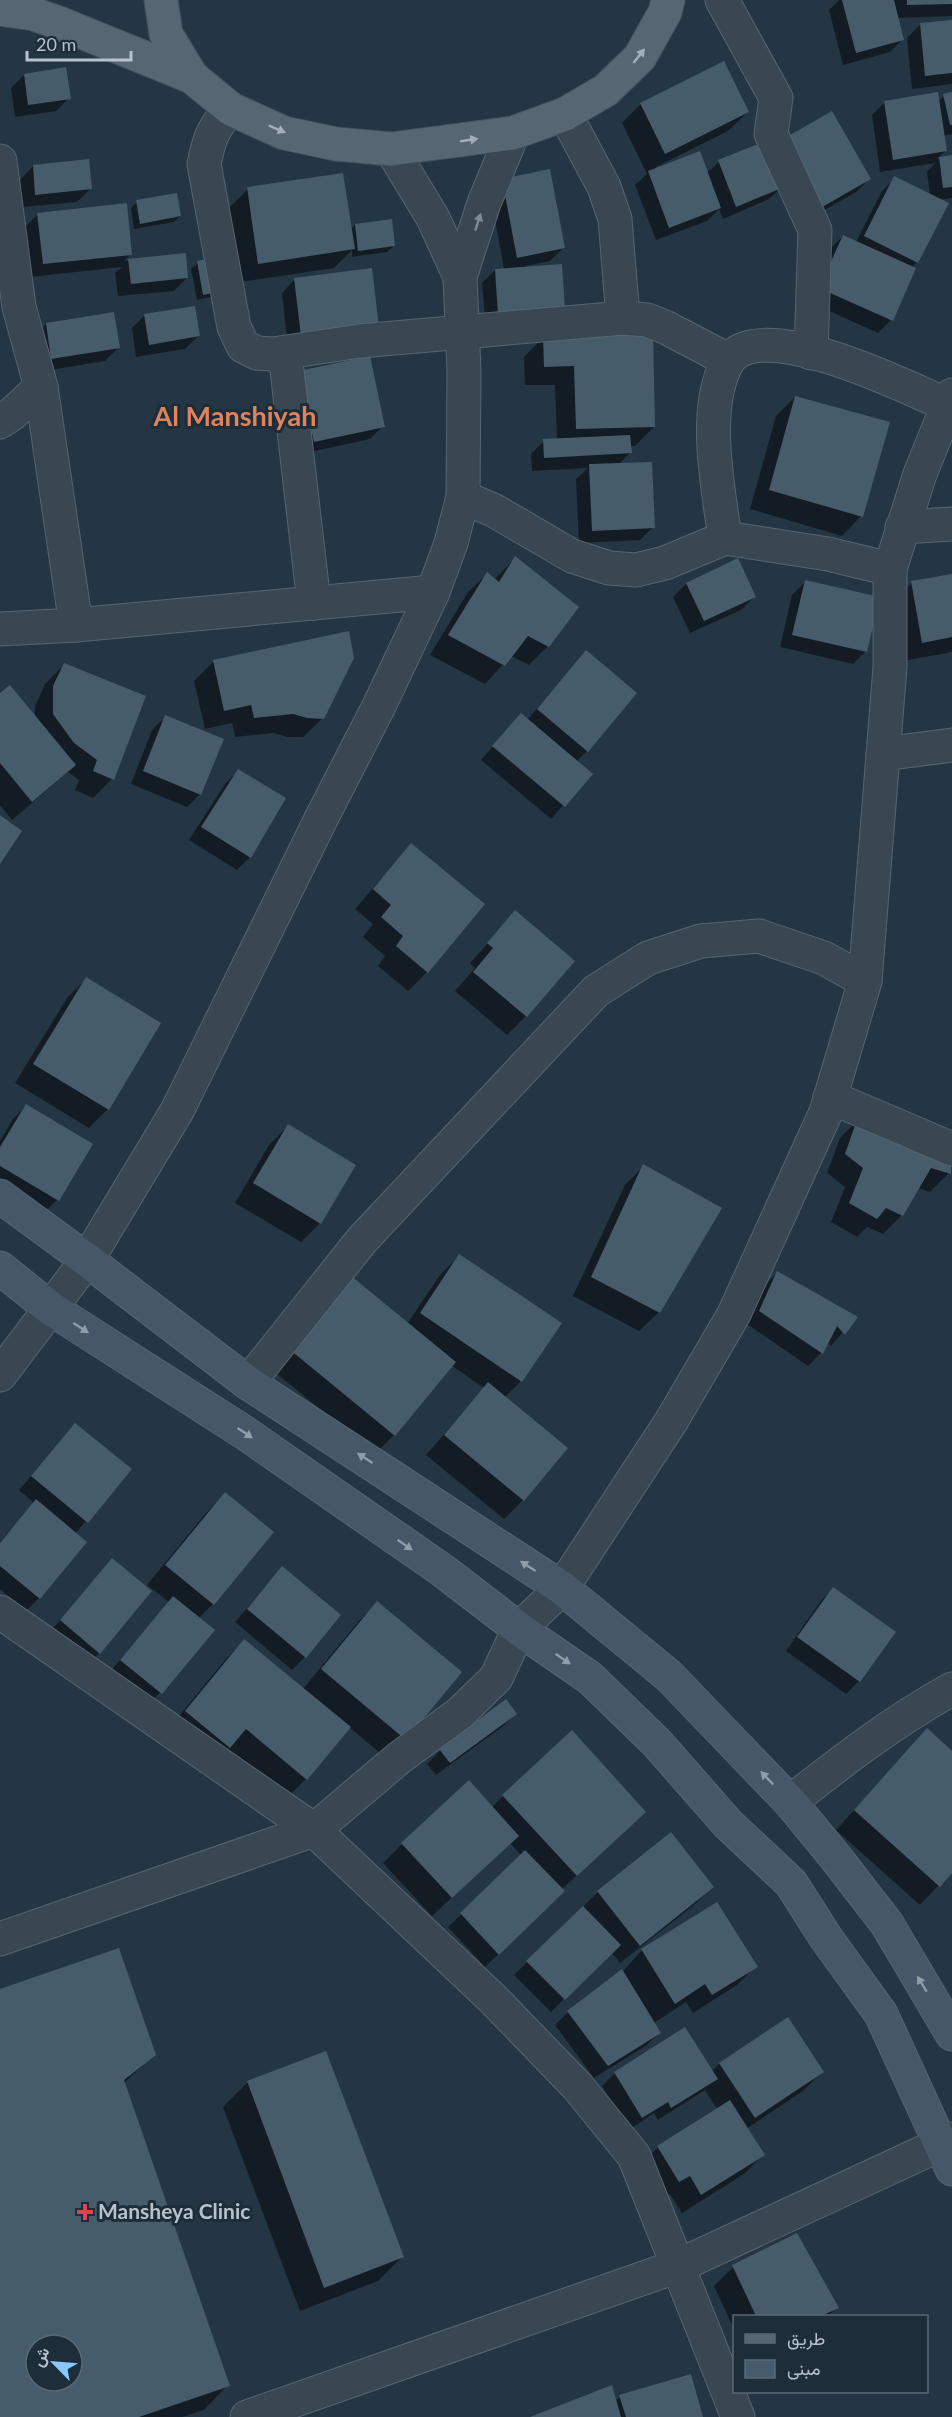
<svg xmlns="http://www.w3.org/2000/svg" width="952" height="2417" font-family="Lato,Vazirmatn,sans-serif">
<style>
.shadow{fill:#0007;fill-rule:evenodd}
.building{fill:#475c6a;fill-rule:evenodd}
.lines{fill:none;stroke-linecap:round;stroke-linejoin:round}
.minor-casing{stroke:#576571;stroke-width:35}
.tertiary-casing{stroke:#576571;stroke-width:35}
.secondary-casing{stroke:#576571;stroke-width:35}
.primary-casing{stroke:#42515d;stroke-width:35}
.minor{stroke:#394753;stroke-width:33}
.tertiary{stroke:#394753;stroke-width:33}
.secondary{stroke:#465767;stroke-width:33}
.primary{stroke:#566773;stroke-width:33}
.oneway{fill:#a3b0bb}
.oneway2{fill:#7e8b96}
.oneway3{fill:#8f9da9}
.health-dot{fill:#e0444e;stroke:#1d2d39;stroke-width:2}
.labels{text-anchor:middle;stroke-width:6;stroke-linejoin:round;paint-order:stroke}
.poi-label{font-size:21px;font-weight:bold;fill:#b6c2cd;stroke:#1d2d39;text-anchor:start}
.district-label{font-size:27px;font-weight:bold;fill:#e0845e;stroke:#1d2d39}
</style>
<rect width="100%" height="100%" fill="#243644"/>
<!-- shadow -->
<g class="shadow">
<polygon points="839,0 952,0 952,16 897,18 903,39 890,52 843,65 829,10"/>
<polygon points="952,21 952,84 912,89 907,38 920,25"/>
<polygon points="723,63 748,112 728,131 656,167 657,169 707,173 719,162 869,179 856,192 804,222 783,186 769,199 723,219 719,209 707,221 656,240 635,185 647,174 622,123 641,104"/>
<polygon points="24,75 69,98 56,111 15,117 11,88"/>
<polygon points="952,94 952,134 943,136 945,151 937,159 952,157 952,198 939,200 917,262 912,267 914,268 891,320 878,333 807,301 830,249 843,236 856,242 882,191 895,178 930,195 927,172 935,163 880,172 872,115 885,102 938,102 944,96"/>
<polygon points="33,166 90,189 77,202 23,207 20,180"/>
<polygon points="503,180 563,248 550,261 526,266 527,268 560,265 486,328 482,283 495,270 504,269 490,193"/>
<polygon points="248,189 350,230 355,225 394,246 387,252 352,257 352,250 334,268 240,282 229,208"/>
<polygon points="137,202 180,216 174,222 134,229 131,208"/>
<polygon points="38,214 131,254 124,261 185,254 187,278 174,291 118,296 115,273 122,267 30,277 25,227"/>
<polygon points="198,263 214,296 197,300 191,269"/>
<polygon points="371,270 288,349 282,293 295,279"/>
<polygon points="145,315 198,336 185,349 136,357 132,328"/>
<polygon points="46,324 118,348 105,361 39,372 33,338"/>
<polygon points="543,338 654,427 635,446 630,446 630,453 618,465 653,527 640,540 579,543 576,479 588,468 532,471 531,454 544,441 557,440 555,385 525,385 524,357"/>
<polygon points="287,386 383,426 370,439 301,454"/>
<polygon points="795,397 861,516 842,536 750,509 776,416"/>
<polygon points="515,558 548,646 529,665 511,656 485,684 430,655 468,592 487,574 494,580"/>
<polygon points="737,560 754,597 741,610 690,633 673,597 686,584"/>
<polygon points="952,575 952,652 903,661 892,602 912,583"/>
<polygon points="805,582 866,651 853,664 780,647 792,595"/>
<polygon points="348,633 323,718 303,737 287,737 273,733 235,737 232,723 205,729 194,681 213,662"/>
<polygon points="586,652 587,751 576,762 591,774 551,819 481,760 521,715 527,720"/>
<polygon points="64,665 112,779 93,798 75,790 79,780 68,772 12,820 0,805 0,695 35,717 35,706 45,684"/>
<polygon points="165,717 200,794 187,807 131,784 152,730"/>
<polygon points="238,771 250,857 237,870 189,840 225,784"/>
<polygon points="411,845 483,905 427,972 408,991 378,966 385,956 363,937 373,924 355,909"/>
<polygon points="516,912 526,1016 507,1035 455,991 475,968 470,963"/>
<polygon points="86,979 108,1109 89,1128 15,1083 67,998"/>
<polygon points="26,1106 91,1145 57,1200 44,1213 0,1186 0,1141 13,1119"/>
<polygon points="859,1119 949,1173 930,1192 918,1188 902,1215 883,1234 867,1227 857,1237 831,1222 845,1187 827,1173 840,1138"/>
<polygon points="288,1126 320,1223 301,1242 235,1203 269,1145"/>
<polygon points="644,1166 659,1312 639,1331 573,1296 625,1185"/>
<polygon points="459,1256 521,1381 505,1397 523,1500 504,1519 426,1455 484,1388 451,1365 394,1435 375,1454 271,1369 350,1277 407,1324 440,1275"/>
<polygon points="777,1273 856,1317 831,1346 827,1342 821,1353 808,1366 747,1324 764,1286"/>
<polygon points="75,1425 129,1469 75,1534 39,1598 26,1611 0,1589 0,1542 34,1503 19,1490"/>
<polygon points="225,1494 213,1604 198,1619 213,1630 148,1706 108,1674 169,1602 147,1585 206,1513"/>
<polygon points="112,1560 99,1653 86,1666 48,1634"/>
<polygon points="282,1568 305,1657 292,1670 235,1622"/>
<polygon points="833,1589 859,1681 846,1694 786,1651 820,1602"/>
<polygon points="377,1603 460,1672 386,1758 349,1727 306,1779 287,1798 227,1748 210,1766 167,1731 225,1660 244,1641 303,1689 358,1622"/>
<polygon points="506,1701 515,1714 502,1727 436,1775 427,1764 440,1751"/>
<polygon points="927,1730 952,1753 952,1871 920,1905 836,1830"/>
<polygon points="503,1796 625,1831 562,1889 563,1891 485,1967 448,1927 522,1856 510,1843 432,1916 383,1863 402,1844 492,1807"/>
<polygon points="712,1887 693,1906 620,1963 611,1952 551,2012 514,1975 598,1892"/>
<polygon points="642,1950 756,1966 737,1985 693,2013 686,2002 654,2023 660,2032 647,2045 594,2078 555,2025 568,2012 624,1970"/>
<path d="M0,1990L154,2055L123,2084L228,2385L204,2410L182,2417H0ZM36,2345H72V2381H36Z"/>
<polygon points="787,2019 822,2072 803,2091 746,2129 763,2155 744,2174 682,2213 670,2194 660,2200 639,2166 658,2147 718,2110 705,2090 658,2120 654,2113 629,2130 602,2086 615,2073 711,2072 719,2064"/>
<polygon points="325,2053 402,2257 378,2281 300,2311 223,2107 247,2083"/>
<polygon points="733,2267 837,2308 828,2316 734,2316 734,2329 714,2286"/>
<polygon points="620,2397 702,2417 534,2417 615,2402"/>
</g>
<!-- building -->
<g class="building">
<polygon points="842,0 894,0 904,40 856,53"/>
<polygon points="907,0 952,0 952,4 907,5"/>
<polygon points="952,20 952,73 925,76 920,23"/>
<polygon points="724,61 749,112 665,154 640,103"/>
<polygon points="66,67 71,99 28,105 24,74"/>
<polygon points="938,92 947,151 893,160 884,101"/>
<polygon points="952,92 952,125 950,125 943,94"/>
<polygon points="832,111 871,179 817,210 778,142"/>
<polygon points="766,141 784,187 736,207 718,160"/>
<polygon points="700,151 721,208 669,228 648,171"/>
<polygon points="952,155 952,187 943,188 939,157"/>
<polygon points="89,159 92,189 35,195 33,165"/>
<polygon points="550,169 565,248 517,258 502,179"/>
<polygon points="343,173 355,249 258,264 247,187"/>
<polygon points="894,176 949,203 918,263 864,236"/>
<polygon points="177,193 181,216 140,224 136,200"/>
<polygon points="127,203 132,255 43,264 37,213"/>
<polygon points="392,219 395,246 358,251 355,224"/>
<polygon points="843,235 916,268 893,321 819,288"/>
<polygon points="186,253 188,278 131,284 128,259"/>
<polygon points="216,257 222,291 203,295 197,261"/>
<polygon points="562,264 565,311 498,316 495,269"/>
<polygon points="372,268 379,327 301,336 294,278"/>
<polygon points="195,306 200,336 149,345 144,314"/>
<polygon points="114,312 120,348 51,359 46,323"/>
<polygon points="653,333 655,427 576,429 574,366 544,367 543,337"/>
<polygon points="370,356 385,427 314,442 299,371"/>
<polygon points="795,396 890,422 863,517 769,490"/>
<polygon points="630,435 632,453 544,458 543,439"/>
<polygon points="652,462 655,528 592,531 589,464"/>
<polygon points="515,556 579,607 549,647 528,636 505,666 448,635 487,572 499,582"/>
<polygon points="738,558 756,597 704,621 686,583"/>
<polygon points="952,574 952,637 922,643 911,581"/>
<polygon points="805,580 880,597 867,652 792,635"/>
<polygon points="349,631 354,658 324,719 307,718 293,714 254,718 251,705 224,711 213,660"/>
<polygon points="586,650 637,693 588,752 537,709"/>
<polygon points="64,663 146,696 114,780 93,771 97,760 74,743 53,714 53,686"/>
<polygon points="10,685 76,765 32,802 0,763 0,693"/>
<polygon points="521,713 593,774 565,807 492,746"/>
<polygon points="165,715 224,739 201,795 143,771"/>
<polygon points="238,769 286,798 251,858 201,827"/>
<polygon points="0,815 22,831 0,864"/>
<polygon points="411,843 485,904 428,973 396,946 403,936 381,917 391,905 373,889"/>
<polygon points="515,910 575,961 527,1017 473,972 493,948 487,943"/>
<polygon points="86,977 161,1023 109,1110 33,1064"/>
<polygon points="26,1104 93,1144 59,1201 0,1166 0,1147"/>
<polygon points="858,1117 951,1157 951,1174 931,1168 903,1216 886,1208 877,1219 849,1203 863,1168 845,1154"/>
<polygon points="288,1124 356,1165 321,1224 253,1183"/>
<polygon points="643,1164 722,1208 660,1313 591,1277"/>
<polygon points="459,1254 562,1323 522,1382 420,1313"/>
<polygon points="777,1271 858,1317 845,1335 837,1326 823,1354 759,1311"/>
<polygon points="350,1275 456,1362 395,1436 289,1349"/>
<polygon points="488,1382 568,1448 524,1501 444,1435"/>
<polygon points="75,1423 132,1469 88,1523 31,1476"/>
<polygon points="225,1492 274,1532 214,1605 165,1565"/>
<polygon points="36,1499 87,1542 40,1599 0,1566 0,1543"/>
<polygon points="112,1558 152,1591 100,1654 60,1620"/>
<polygon points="282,1566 341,1615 306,1658 247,1609"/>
<polygon points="833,1587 896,1632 860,1682 797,1637"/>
<polygon points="173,1596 215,1630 162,1694 120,1660"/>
<polygon points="377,1601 462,1672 406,1740 321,1669"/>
<polygon points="244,1639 351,1727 307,1780 246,1729 230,1748 185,1711"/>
<polygon points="506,1699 517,1714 450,1763 439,1749"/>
<polygon points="927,1728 952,1751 952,1873 940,1887 854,1810"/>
<polygon points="572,1730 646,1812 577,1876 502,1795"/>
<polygon points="469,1780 519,1836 452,1898 401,1843"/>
<polygon points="671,1832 714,1887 640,1946 597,1891"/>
<polygon points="525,1850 565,1891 499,1955 460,1913"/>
<polygon points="717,1902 758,1967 712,1995 705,1984 675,2004 641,1949"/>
<polygon points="583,1906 621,1945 565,2000 526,1961"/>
<path d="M119,1948L156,2055L124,2080L230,2386L139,2417H0V1989ZM36,2345H72V2381H36Z"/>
<polygon points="622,1969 661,2033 608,2066 567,2011"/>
<polygon points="788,2017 824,2072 755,2118 719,2063"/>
<polygon points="685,2027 718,2079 671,2108 668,2102 642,2118 614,2072"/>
<polygon points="326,2051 404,2257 324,2288 247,2081"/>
<polygon points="730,2100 765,2155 701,2195 690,2176 679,2182 657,2146"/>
<polygon points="797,2233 839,2308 821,2316 756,2316 732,2265"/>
<polygon points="691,2374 703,2417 626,2417 619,2395"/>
<polygon points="612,2385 621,2417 530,2417"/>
</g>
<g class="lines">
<!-- minor casing -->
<g class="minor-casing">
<g id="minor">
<polyline points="722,0 776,98 771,134 815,230 811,353"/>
<path d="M231,109C213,127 209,139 204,164L234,327L243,346L257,353L273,354L360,341L623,318L647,320L665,327L728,360"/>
<polyline points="565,114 604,187 615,219 623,318"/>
<polyline points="0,161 19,307 41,387 12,414 0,422"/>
<polyline points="285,353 314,603"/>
<polyline points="41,387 76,625"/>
<polyline points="463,497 495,511 572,556 609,568 636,570 665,563 725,538 828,554 890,569"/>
<polyline points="902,527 952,524"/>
<path d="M725,538C718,487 702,410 727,363C755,311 909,388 947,405"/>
<polyline points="0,629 76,625 433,592"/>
<polyline points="883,754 952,745"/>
<polyline points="830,1097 952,1149"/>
<polyline points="248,1383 362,1240 596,991 648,958 701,941 759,936 824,958 865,981"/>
<polyline points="0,1612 314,1830 494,2000 578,2087 634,2156 738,2417"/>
<path d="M790,1802C842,1761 894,1721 952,1689"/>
<polyline points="0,1939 314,1830 399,1758 460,1713 496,1678 519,1629 562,1588 672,1420 734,1314 826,1112 865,981 890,667 890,569 920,474 952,395"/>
<polyline points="247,2417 678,2266 952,2139"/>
</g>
</g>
<!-- tertiary casing -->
<g class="tertiary-casing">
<g id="tertiary">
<polyline points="391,149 433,218 460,277"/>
<polyline points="0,1375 87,1260 177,1111 322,817 379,706 433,592 451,543 463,497 464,371 460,277 484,203 513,133"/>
</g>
</g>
<!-- secondary casing -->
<g class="secondary-casing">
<g id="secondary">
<polyline points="0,1196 87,1260 248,1383 562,1588 669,1676 790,1802 836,1858 887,1924 952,2034"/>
<polyline points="0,1268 50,1308 245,1433 442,1570 519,1629 590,1678 657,1743 728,1824 791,1883 826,1938 881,2014 952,2169"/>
</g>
</g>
<!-- primary casing -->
<g class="primary-casing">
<g id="primary">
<polyline points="161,0 166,34 192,77"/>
<polyline points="0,9 34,14 59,23 192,77 231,109 284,133 336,144 391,149 513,133 565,114 606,90 640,57 665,12 668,0"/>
</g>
</g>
<!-- minor -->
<use href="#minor" class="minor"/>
<!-- tertiary -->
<use href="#tertiary" class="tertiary"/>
<!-- secondary -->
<use href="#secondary" class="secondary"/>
<!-- primary -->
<use href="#primary" class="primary"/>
</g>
<!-- one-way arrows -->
<defs><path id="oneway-solid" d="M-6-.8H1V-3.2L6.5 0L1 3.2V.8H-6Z" transform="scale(1.5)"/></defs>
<g class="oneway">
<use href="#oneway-solid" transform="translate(639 56) rotate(-52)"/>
<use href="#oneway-solid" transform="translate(277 129) rotate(23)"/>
<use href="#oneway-solid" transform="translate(469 140) rotate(-9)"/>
</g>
<use class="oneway2" href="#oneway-solid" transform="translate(478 222) rotate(-72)"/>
<g class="oneway3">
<use href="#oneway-solid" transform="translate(81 1328) rotate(33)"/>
<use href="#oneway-solid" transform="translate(245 1433) rotate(34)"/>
<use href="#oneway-solid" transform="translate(365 1458) rotate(-147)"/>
<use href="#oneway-solid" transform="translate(405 1545) rotate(35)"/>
<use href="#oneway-solid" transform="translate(528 1566) rotate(-147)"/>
<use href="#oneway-solid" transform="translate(563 1659) rotate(35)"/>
<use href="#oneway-solid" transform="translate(767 1778) rotate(-134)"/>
<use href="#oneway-solid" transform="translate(922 1984) rotate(-121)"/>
</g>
<!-- markers -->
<path class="health-dot" d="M82 2203h6v6h6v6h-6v6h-6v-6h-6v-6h6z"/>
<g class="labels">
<!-- poi labels -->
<g class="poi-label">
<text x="98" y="2219">Mansheya Clinic</text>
</g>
<!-- district labels -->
<g class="district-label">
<text x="235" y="426">Al Manshiyah</text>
</g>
</g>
<!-- legend -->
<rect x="733" y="2315" width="195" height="78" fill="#1d2d39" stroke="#5a6974" stroke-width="1.5"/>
<rect x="745" y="2334" width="30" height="9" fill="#566773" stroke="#5a6974" stroke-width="1.5"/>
<text x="787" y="2345" font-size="18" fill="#b6c2cd">طريق</text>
<rect x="745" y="2360" width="30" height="18" fill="#475c6a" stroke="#5a6974" stroke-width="1.5"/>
<text x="787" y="2375" font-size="18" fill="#b6c2cd">مبنى</text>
<!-- north arrow -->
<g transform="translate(54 2363) rotate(295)"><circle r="28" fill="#1d2d39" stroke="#5a6974" stroke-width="1.5"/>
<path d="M0-4.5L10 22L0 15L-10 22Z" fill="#89c7ff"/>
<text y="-9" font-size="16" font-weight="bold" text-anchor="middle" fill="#b6c2cd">ش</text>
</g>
<!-- scale -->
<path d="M27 51v9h104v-9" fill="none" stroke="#b6c2cd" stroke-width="3"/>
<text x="36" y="51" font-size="18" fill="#b6c2cd" stroke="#1d2d39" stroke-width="4.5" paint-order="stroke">20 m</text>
</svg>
